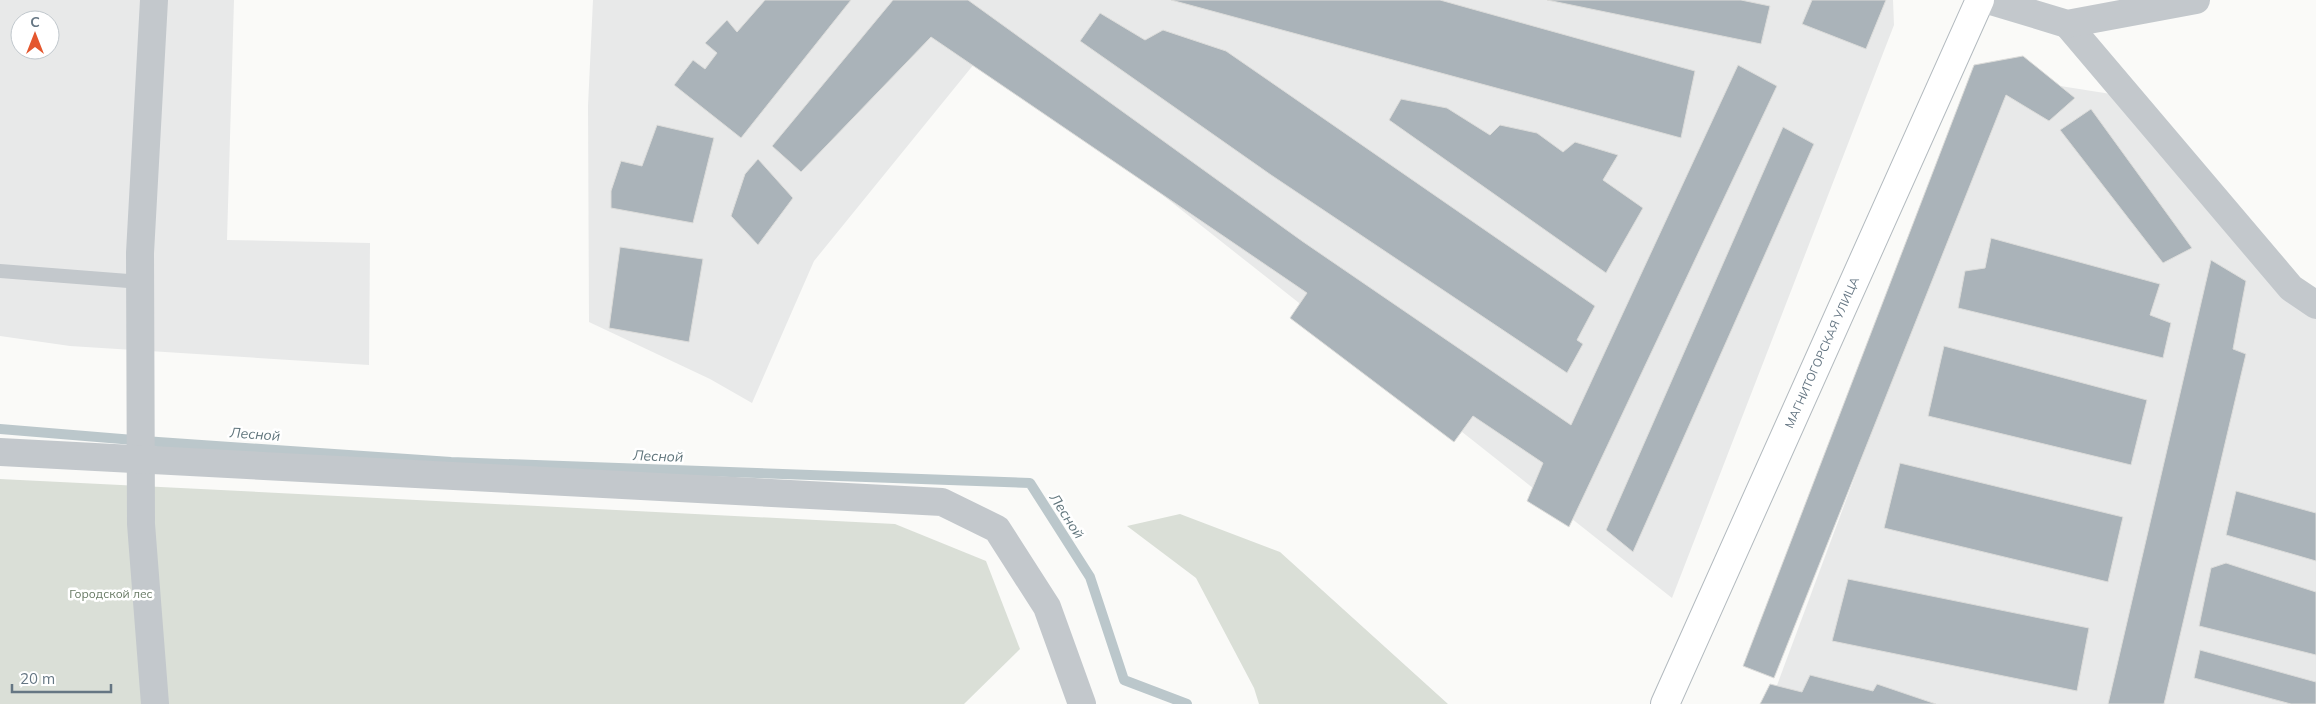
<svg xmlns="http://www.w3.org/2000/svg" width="2316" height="704" font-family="Mulish,sans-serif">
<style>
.built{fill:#e8e9e9;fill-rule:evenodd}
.green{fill:#dadfd7}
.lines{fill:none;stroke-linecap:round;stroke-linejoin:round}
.stream{stroke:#bbc7cb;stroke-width:10}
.building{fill:#aab3b9;stroke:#dcdcda}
.secondary-casing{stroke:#b3babf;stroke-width:30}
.service{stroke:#c3c8cc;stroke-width:14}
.minor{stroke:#c3c8cc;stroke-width:28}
.tertiary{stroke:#c3c8cc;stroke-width:28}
.secondary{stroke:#fff;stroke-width:28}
.labels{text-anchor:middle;stroke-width:5;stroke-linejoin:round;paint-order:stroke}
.street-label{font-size:12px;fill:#657683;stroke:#fff}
.park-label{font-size:12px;fill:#687a64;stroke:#fff}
.water-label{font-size:14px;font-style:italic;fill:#60757c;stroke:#fff}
</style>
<rect width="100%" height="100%" fill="#fafaf8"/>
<!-- built -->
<g class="built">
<path d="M0,0H234L227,240L370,243L369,365L70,346L0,336ZM20,20H50V50H20Z"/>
<polygon points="593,0 1893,0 1894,25 1672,598 983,53 814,261 752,403 710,379 589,322 588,106"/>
<polygon points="2004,77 2117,95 2316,317 2316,704 1770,704"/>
</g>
<!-- green -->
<g class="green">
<polygon points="0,479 895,524 986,561 1020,649 964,704 0,704"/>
<polygon points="1180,514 1280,552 1448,704 1259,704 1254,688 1196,578 1127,526"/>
</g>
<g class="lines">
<!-- stream -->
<polyline class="stream" points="0,429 158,442 451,462 1030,483 1090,577 1124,680 1187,704"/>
</g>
<!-- building -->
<g class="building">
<polygon points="765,0 851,0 741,138 674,85 693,60 705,69 717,53 705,43 727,20 737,32"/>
<polygon points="893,0 968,0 1302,241 1571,425 1738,65 1777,86 1569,527 1527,501 1543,463 1473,416 1454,442 1290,318 1307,293 931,37 801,172 772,146"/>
<polygon points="1171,0 1440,0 1695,71 1681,138"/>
<polygon points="1547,0 1741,0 1770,6 1761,44"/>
<polygon points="1812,0 1886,0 1866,49 1802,24"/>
<polygon points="1100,13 1145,40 1163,30 1226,51 1595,306 1577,340 1583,344 1567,373 1271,175 1080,41"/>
<polygon points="2023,56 2075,98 2049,121 2006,95 1774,678 1743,666 1974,65"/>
<polygon points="1401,99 1447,108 1490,135 1500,125 1537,133 1563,152 1575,142 1618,155 1603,180 1643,208 1606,273 1389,120"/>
<polygon points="2091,109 2192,248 2163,263 2060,130"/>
<polygon points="657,125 714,138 693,223 611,208 611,191 621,161 642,166"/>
<polygon points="1783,127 1814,144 1633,552 1606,530"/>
<polygon points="758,159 793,198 758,245 731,216 745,174"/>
<polygon points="1991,238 2160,284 2150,315 2171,323 2163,358 1958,308 1965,271 1985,268"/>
<polygon points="620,247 703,259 689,342 609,328"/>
<polygon points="2211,260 2246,281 2233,349 2246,354 2164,704 2108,704"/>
<polygon points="1944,346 2147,400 2131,465 1928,416"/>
<polygon points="1900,463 2123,517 2108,582 1884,528"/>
<polygon points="2236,491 2316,513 2316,561 2226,535"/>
<polygon points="2226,563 2316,592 2316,655 2199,626 2211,568"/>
<polygon points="1848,579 2089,628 2077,691 1832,641"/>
<polygon points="2200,650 2316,682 2316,704 2291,704 2194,678"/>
<polygon points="1810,675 1873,691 1877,684 1936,704 1760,704 1770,684 1802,692"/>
</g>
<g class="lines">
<!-- secondary casing -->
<g class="secondary-casing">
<g id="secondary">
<path id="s1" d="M1665,704L1980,0"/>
</g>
</g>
<!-- service -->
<polyline class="service" points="0,271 141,282"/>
<!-- minor -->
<g class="minor">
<polyline points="154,0 140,253 141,524 155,704"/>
<polyline points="2067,24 2291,288 2316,305"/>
<polyline points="0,452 942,502 997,529 1047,607 1082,704"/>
</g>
<!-- tertiary -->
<polyline class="tertiary" points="1988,0 2067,24 2196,0"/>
<!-- secondary -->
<use href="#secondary" class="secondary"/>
</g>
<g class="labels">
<!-- street labels -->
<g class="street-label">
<text dy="4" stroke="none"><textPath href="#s1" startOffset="385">МАГНИТОГОРСКАЯ УЛИЦА</textPath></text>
</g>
<!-- park labels -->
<g class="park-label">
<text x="111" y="598">Городской лес</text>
</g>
<!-- water labels -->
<g class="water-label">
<text transform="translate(255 434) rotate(4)" y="5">Лесной</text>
<text transform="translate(658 456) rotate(2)" y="5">Лесной</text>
<text transform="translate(1067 516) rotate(57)" y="5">Лесной</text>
</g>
</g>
<!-- north arrow -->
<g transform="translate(35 35)"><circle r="24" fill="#ffffff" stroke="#c1c8cd"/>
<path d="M0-4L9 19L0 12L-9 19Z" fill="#e4572e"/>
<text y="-8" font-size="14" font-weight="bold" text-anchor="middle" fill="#657683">С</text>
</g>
<!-- scale -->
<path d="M12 684v8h99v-8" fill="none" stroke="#657683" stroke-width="2.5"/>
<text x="20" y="684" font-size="15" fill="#657683" stroke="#ffffff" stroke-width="4" paint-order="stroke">20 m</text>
</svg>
